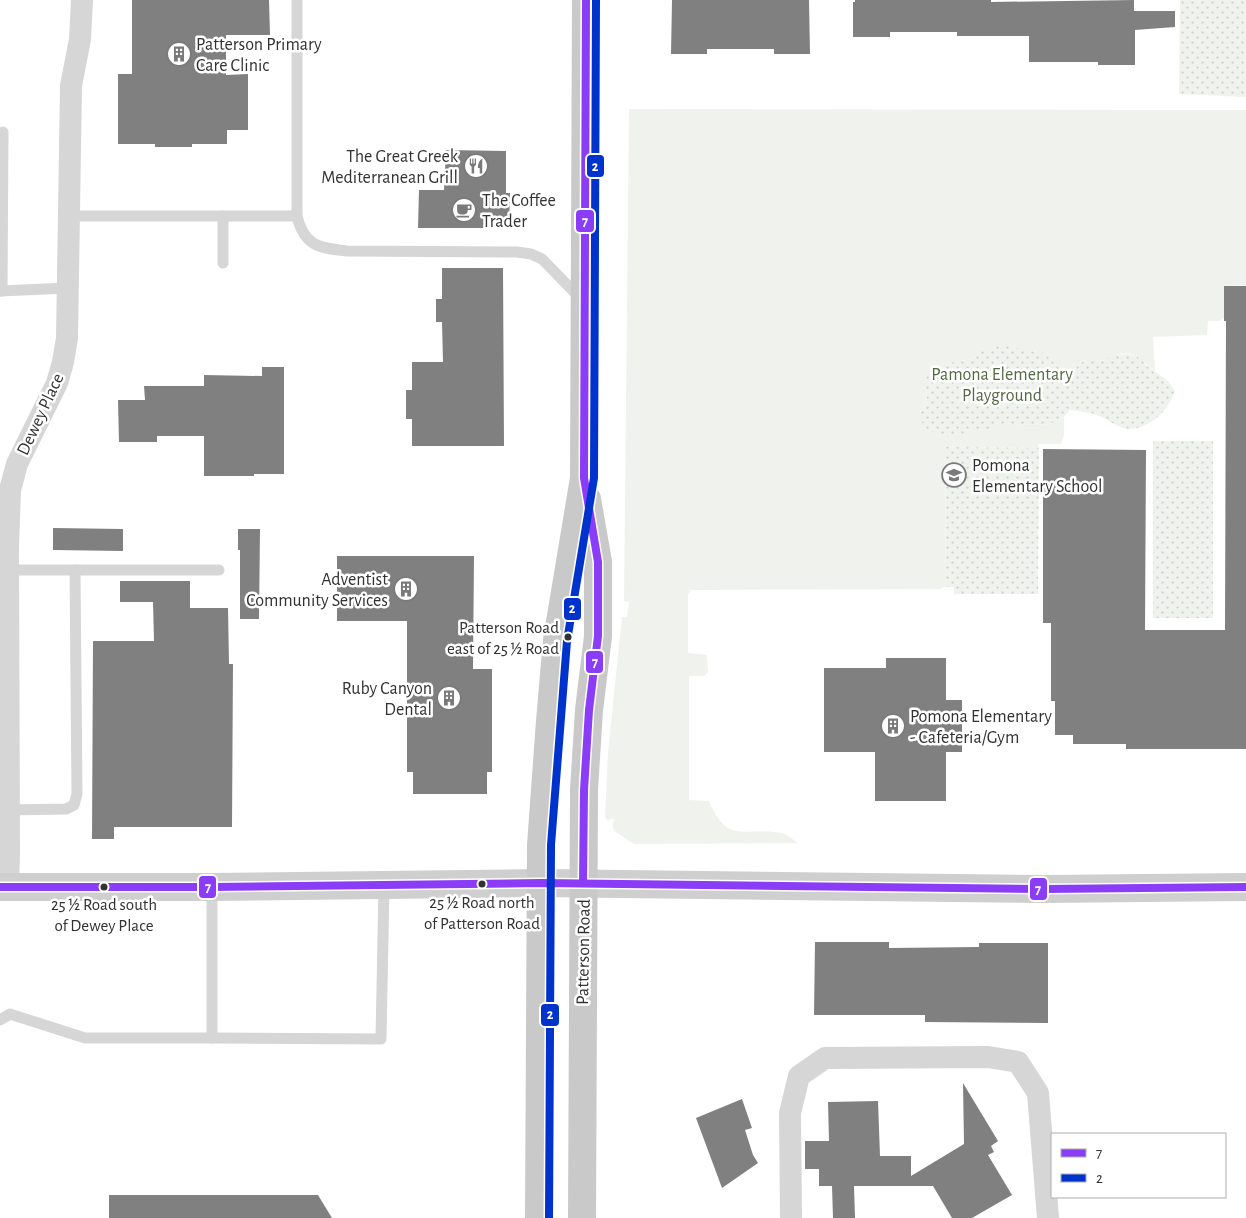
<svg xmlns="http://www.w3.org/2000/svg" width="1246" height="1218" font-family="'Alegreya Sans',sans-serif">
<style>
.green{fill:#f0f3ed}
.park{fill:url(#park-dots)}
.building{fill:#808080}
.lines{fill:none;stroke-linecap:round;stroke-linejoin:round}
.lane{stroke:#d6d6d6;stroke-width:11}
.street{stroke:#d6d6d6;stroke-width:22}
.secondary{stroke:#cfcfcf;stroke-width:28}
.primary{stroke:#c9c9c9;stroke-width:28}
.bus-1-casing{stroke:#fff;stroke-width:11}
.bus-2-casing{stroke:#fff;stroke-width:11}
.bus-1{stroke:#8b3cf7;stroke-width:8}
.bus-2{stroke:#03c;stroke-width:8}
.bus-dot{fill:#323232;stroke:#fff;stroke-width:2}
.labels{text-anchor:middle;stroke-width:5;stroke-linejoin:round;paint-order:stroke}
.bus-label{font-size:17px;fill:#323232;stroke:#fff}
.poi-label{font-size:18px;fill:#323232;stroke:#fff;text-anchor:start}
.park-label{font-size:18px;fill:#536a42;stroke:#fff}
.street-label{font-size:18px;fill:#323232;stroke:#fff}
.line-badge{stroke:#fff;stroke-width:2}
.badge-label{font-size:14px;text-anchor:middle;font-weight:bold;fill:#fff}
</style>
<defs>
<pattern id="park-dots" width="8" height="8" patternUnits="userSpaceOnUse" patternTransform="scale(1.25)"><rect width="8" height="8" fill="#f0f3ed"/><path d="M2 2h.1M6 6h.1" fill="none" stroke="#ced1cc" stroke-width="1.8" stroke-linecap="round"/></pattern>
</defs>
<rect width="100%" height="100%" fill="#fff"/>
<!-- green -->
<path class="green" d="M629,109L1246,110V285L1224,286V318L1219,321H1208L1207,335L1153,337L1155,371C1146,365 1141,357 1130,354C1117,351 1110,360 1100,361C1092,361 1084,358 1078,365C1075,367 1074,372 1072,375H1064L1050,358L1034,351L1016,349L1006,346L982,351L972,359L953,362L945,367L932,370L926,392L927,400L920,413L972,429H990L1005,423L1019,425L1050,424L1064,417V435L1061,444H1038L1039,448L946,447L945,587L940,589L691,590L688,594V653L707,655L708,672L704,676H689V800L709,801C728,846 744,826 781,833C787,834 793,840 798,843L634,844L614,831L612,824L615,820L612,818L608,821L605,817L608,752L622,617H627L629,602L624,601Z"/>
<!-- park -->
<g class="park">
<polygon points="1180,0 1246,0 1246,97 1179,94"/>
<path d="M1002,345L1042,353L1050,358L1065,375H1072L1078,364L1089,359L1102,361L1114,355L1128,354L1141,358L1146,365L1168,381L1175,391C1168,411 1151,428 1129,429C1119,429 1106,418 1097,415C1088,412 1078,411 1070,410L1064,417L1050,424L1019,425L1005,423L990,429H972L956,437H946L928,430L923,425L920,413L927,400L925,384L927,376L932,370L945,367L953,362L972,359L982,351Z"/>
<rect x="1153" y="441" width="60" height="177"/>
<polygon points="946,447 1039,448 1038,594 954,594 954,587 945,587"/>
</g>
<!-- building -->
<g class="building">
<polygon points="132,0 269,0 270,35 226,35 226,75 248,74 248,130 227,130 227,144 192,144 192,147 155,147 155,144 118,144 118,74 132,74"/>
<polygon points="672,0 809,0 810,54 774,54 774,49 707,49 707,54 671,54"/>
<polygon points="855,0 991,0 991,2 1134,0 1134,11 1175,11 1175,27 1135,30 1135,65 1098,65 1098,62 1029,62 1029,36 957,36 957,32 890,32 890,37 853,37 853,2 855,2"/>
<polygon points="446,150 506,151 506,193 510,193 509,228 418,228 419,190 444,190"/>
<polygon points="442,268 503,268 504,446 412,446 412,419 406,419 406,390 412,390 412,362 443,362 442,322 436,322 436,299 442,299"/>
<polygon points="1224,286 1246,286 1246,749 1126,749 1126,744 1073,744 1073,735 1055,735 1055,701 1051,701 1051,623 1043,623 1043,449 1146,450 1145,630 1225,630 1226,321 1224,321"/>
<polygon points="262,367 284,367 284,474 254,474 254,476 204,476 204,436 157,436 157,442 119,442 118,400 145,400 144,386 204,386 204,375 262,376"/>
<polygon points="53,528 123,529 123,551 53,550"/>
<polygon points="238,529 260,529 259,619 240,619 240,550 238,550"/>
<polygon points="337,556 474,556 473,669 492,669 492,772 487,772 487,794 413,794 413,772 407,772 407,621 337,621"/>
<polygon points="120,581 190,581 190,608 228,608 229,664 233,664 232,827 114,827 114,839 92,839 93,641 154,641 153,602 120,602"/>
<polygon points="886,658 946,658 946,700 962,700 962,752 946,752 946,801 875,801 875,752 824,752 824,668 886,668"/>
<polygon points="815,942 889,942 889,948 979,947 979,943 1048,943 1048,1023 925,1022 925,1015 814,1015"/>
<polygon points="963,1083 998,1141 991,1146 994,1152 988,1155 1012,1195 972,1218 952,1218 933,1186 854,1186 855,1218 833,1218 832,1186 819,1186 819,1169 805,1169 805,1141 829,1141 828,1102 878,1101 880,1156 911,1156 911,1176 964,1144"/>
<polygon points="742,1099 752,1128 745,1130 753,1155 758,1163 722,1188 696,1118"/>
<polygon points="109,1195 318,1195 332,1218 109,1218"/>
</g>
<g class="lines">
<!-- lane -->
<g class="lane">
<path d="M297,0V216C304,246 319,248 347,251L517,252L531,254L542,259L581,299"/>
<polyline points="69,216 297,216"/>
<polyline points="223,216 223,263"/>
<polyline points="0,291 68,288"/>
<polyline points="2,291 3,132"/>
<polyline points="4,570 219,570"/>
<polyline points="7,810 66,809 74,805 77,794 75,570"/>
<polyline points="0,1020 10,1014 85,1038 212,1038 212,887"/>
<polyline points="212,1038 381,1039 384,885"/>
</g>
<!-- street -->
<g class="street">
<polyline points="8,887 9,852 8,546 10,490 17,464 57,383 63,362 67,338 71,86 80,39 82,0"/>
<polyline points="791,1218 790,1113 799,1076 825,1058 988,1057 1018,1062 1038,1093 1048,1218"/>
</g>
<!-- secondary -->
<polyline class="secondary" points="0,887 212,887 541,883 1045,889 1246,887"/>
<!-- primary -->
<g class="primary">
<polyline points="539,1218 541,845 550,721 557,640 584,478 586,0"/>
<polyline points="582,1218 584,790 589,710 598,636 598,562 587,499"/>
</g>
<!-- bus-1 casing -->
<g class="bus-1-casing">
<g id="bus-1">
<polyline points="583,883 584,790 589,710 598,636 598,562 584,478 586,0"/>
<polyline points="0,887 212,887 541,883 1045,889 1246,887"/>
</g>
</g>
<!-- bus-2 casing -->
<g class="bus-2-casing">
<polyline id="bus-2" points="549,1218 551,845 567,641 594,478 596,0"/>
</g>
<!-- bus-1 -->
<use href="#bus-1" class="bus-1"/>
<!-- bus-2 -->
<use href="#bus-2" class="bus-2"/>
</g>
<!-- icons -->
<defs>
<g id="building-ring" transform="scale(1.25)"><circle r="9.5" fill="#fff" stroke="#7a7a7a" stroke-width="1.5"/><path d="M-4-6H4V6H1V3H-1V6H-4ZM-2.5-4.3h1.7v1.8h-1.7ZM.8-4.3h1.7v1.8H.8ZM-2.5-1h1.7V.8h-1.7ZM.8-1h1.7V.8H.8Z" fill="#7a7a7a"/></g>
<g id="restaurant-ring" transform="scale(1.25)"><circle r="9.5" fill="#fff" stroke="#7a7a7a" stroke-width="1.5"/><path d="M-5-6h1v4h1v-4h1v4h1v-4h1v5L-1.5 .5V6h-2V.5L-5-1ZM5-6V6H3V1.5H1.5Q1.5-4 5-6Z" fill="#7a7a7a"/></g>
<g id="cafe-ring" transform="scale(1.25)"><circle r="9.5" fill="#fff" stroke="#7a7a7a" stroke-width="1.5"/><path d="M-5.5-4.5H6V0H3Q3 3.5 0 3.5H-2.5Q-5.5 3.5-5.5 0ZM3-3.2v2h1.7v-2ZM-6 4.5H4V6H-6Z" fill="#7a7a7a"/></g>
<g id="school-ring" transform="scale(1.25)"><circle r="9.5" fill="#fff" stroke="#7a7a7a" stroke-width="1.5"/><path d="M0-5L7-2L0 1L-7-2ZM-4 1L0 2.5L4 1V4Q0 6-4 4Z" fill="#7a7a7a"/></g>
</defs>
<g fill-rule="evenodd">
<use href="#building-ring" x="179" y="54"/>
<use href="#restaurant-ring" x="476" y="166"/>
<use href="#cafe-ring" x="464" y="210"/>
<use href="#school-ring" x="954" y="475"/>
<use href="#building-ring" x="406" y="589"/>
<use href="#building-ring" x="449" y="698"/>
<use href="#building-ring" x="893" y="726"/>
</g>
<!-- markers -->
<g class="bus-dot">
<circle cx="568" cy="637" r="4.5"/>
<circle cx="482" cy="884" r="4.5"/>
<circle cx="104" cy="887" r="4.5"/>
</g>
<g class="labels">
<!-- bus labels -->
<g class="bus-label">
<text x="559" y="633" text-anchor="end">Patterson Road<tspan x="559" dy="21">east of 25 ½ Road</tspan></text>
<text x="482" y="908">25 ½ Road north<tspan x="482" dy="21">of Patterson Road</tspan></text>
<text x="104" y="910">25 ½ Road south<tspan x="104" dy="21">of Dewey Place</tspan></text>
</g>
<!-- poi labels -->
<g class="poi-label">
<text x="196" y="50">Patterson Primary<tspan x="196" dy="21">Care Clinic</tspan></text>
<text x="458" y="162" text-anchor="end">The Great Greek<tspan x="458" dy="21">Mediterranean Grill</tspan></text>
<text x="482" y="206">The Coffee<tspan x="482" dy="21">Trader</tspan></text>
<text x="972" y="471">Pomona<tspan x="972" dy="21">Elementary School</tspan></text>
<text x="388" y="585" text-anchor="end">Adventist<tspan x="388" dy="21">Community Services</tspan></text>
<text x="432" y="694" text-anchor="end">Ruby Canyon<tspan x="432" dy="21">Dental</tspan></text>
<text x="910" y="722">Pomona Elementary<tspan x="910" dy="21">- Cafeteria/Gym</tspan></text>
</g>
<!-- park labels -->
<g class="park-label">
<text x="1002" y="380">Pamona Elementary<tspan x="1002" dy="21">Playground</tspan></text>
</g>
<!-- street labels -->
<g class="street-label">
<text transform="translate(40 414) rotate(-65)" y="6">Dewey Place</text>
<text transform="translate(583 952) rotate(-89)" y="6">Patterson Road</text>
</g>
</g>
<g class="line-badge">
<rect x="586" y="154" width="19" height="24" rx="5" fill="#03c"/>
<rect x="575" y="209" width="20" height="24" rx="5" fill="#8b3cf7"/>
<rect x="563" y="597" width="19" height="24" rx="5" fill="#03c"/>
<rect x="585" y="650" width="19" height="24" rx="5" fill="#8b3cf7"/>
<rect x="198" y="875" width="19" height="24" rx="5" fill="#8b3cf7"/>
<rect x="1029" y="877" width="19" height="24" rx="5" fill="#8b3cf7"/>
<rect x="540" y="1003" width="20" height="24" rx="5" fill="#03c"/>
</g>
<g class="badge-label">
<text x="595" y="171">2</text>
<text x="585" y="226">7</text>
<text x="572" y="613">2</text>
<text x="595" y="667">7</text>
<text x="208" y="892">7</text>
<text x="1038" y="894">7</text>
<text x="550" y="1019">2</text>
</g>
<!-- legend -->
<rect x="1051" y="1133" width="175" height="65" fill="#ffffff" stroke="#adadad"/>
<rect x="1061" y="1149" width="25" height="8" fill="#8b3cf7" stroke="#adadad"/>
<text x="1096" y="1158" font-size="15" fill="#323232">7</text>
<rect x="1061" y="1174" width="25" height="8" fill="#0033cc" stroke="#adadad"/>
<text x="1096" y="1183" font-size="15" fill="#323232">2</text>
</svg>
